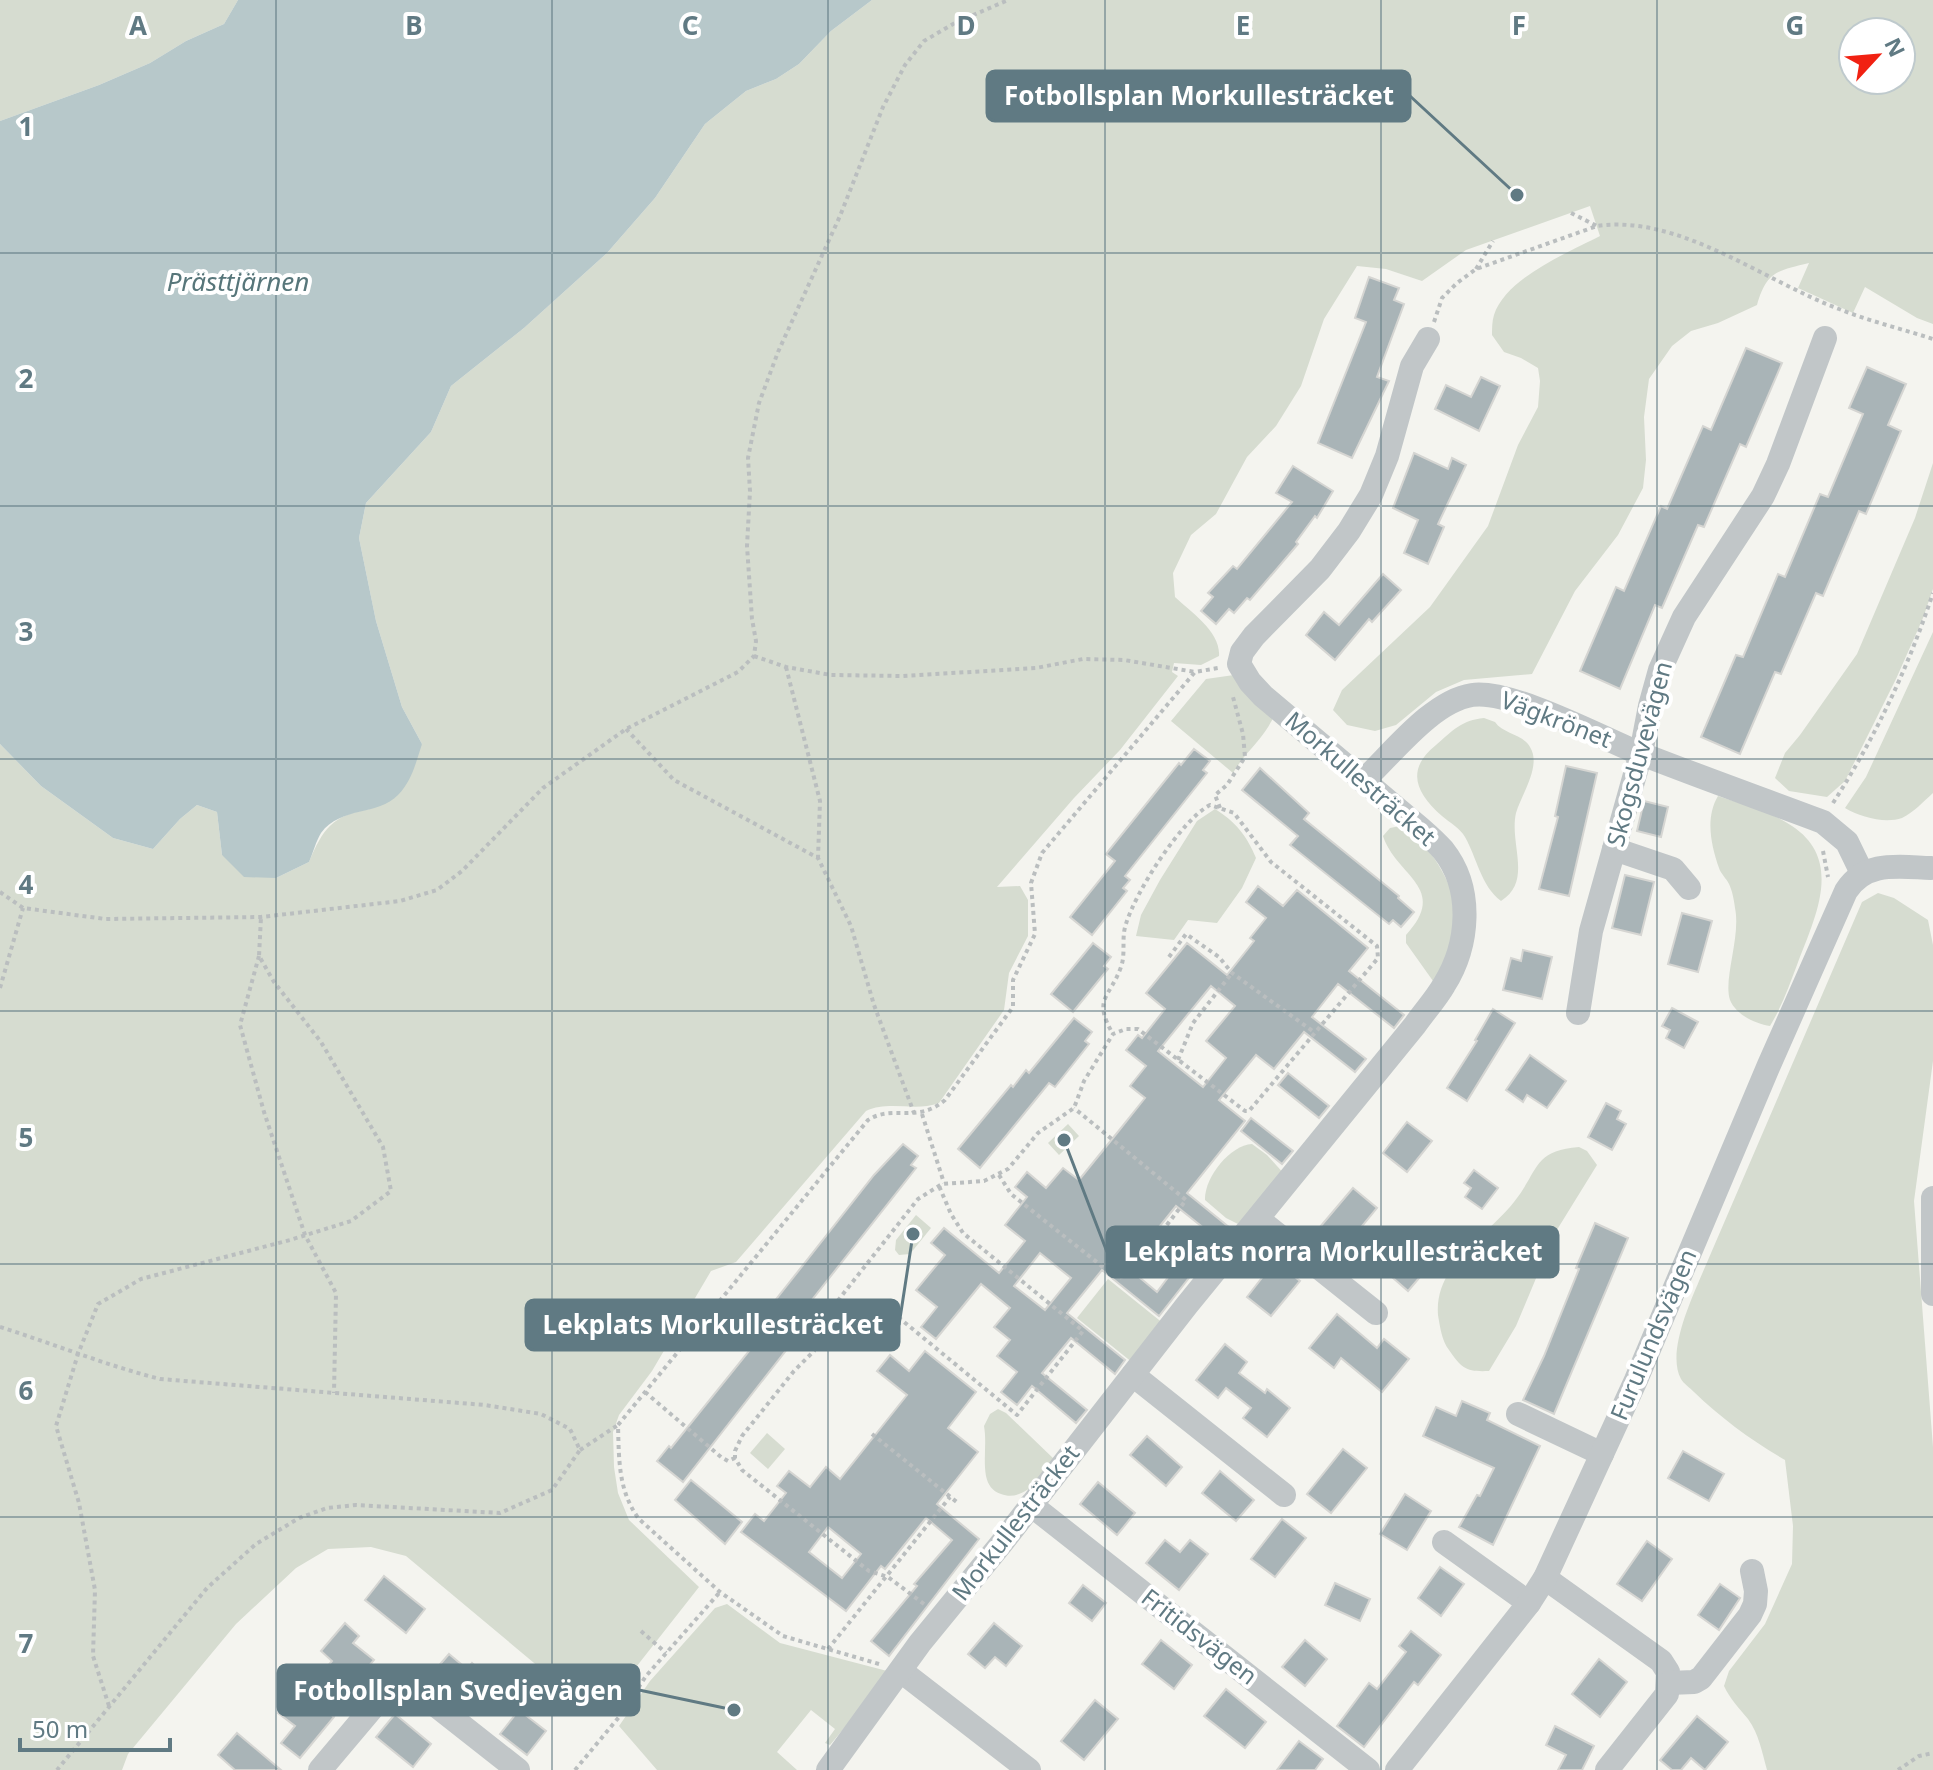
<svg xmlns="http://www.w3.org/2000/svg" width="1933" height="1770" font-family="'Noto Sans',sans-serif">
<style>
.green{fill:#d6dcd0;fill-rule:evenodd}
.water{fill:#b7c8ca}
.building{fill:#a9b4b7;stroke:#d5d5d2;stroke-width:2;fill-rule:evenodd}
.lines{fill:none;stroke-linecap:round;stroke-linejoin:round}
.path{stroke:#babebf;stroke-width:4;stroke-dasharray:4 4;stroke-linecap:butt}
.minor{stroke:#c1c6c8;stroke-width:24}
.grid{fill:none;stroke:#607a83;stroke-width:2;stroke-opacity:0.55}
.labels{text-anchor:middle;stroke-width:8;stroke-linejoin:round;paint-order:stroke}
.street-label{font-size:24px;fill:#607a83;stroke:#fff}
.water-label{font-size:26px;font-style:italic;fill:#57767a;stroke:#fff}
.grid-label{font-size:26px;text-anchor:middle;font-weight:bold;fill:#607a83;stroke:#fff;stroke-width:8;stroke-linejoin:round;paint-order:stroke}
.leader{fill:none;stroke:#607a83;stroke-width:3}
.callout-dot{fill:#607a83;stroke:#fff;stroke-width:3}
.callout{fill:#607a83;stroke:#607a83;stroke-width:3}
.callout-label{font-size:26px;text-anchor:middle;font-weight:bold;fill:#fff}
</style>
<rect width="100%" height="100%" fill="#f4f4ef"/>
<!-- green -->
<g class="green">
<polygon points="0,0 238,0 224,24 186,41 150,63 99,85 0,121"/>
<path d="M872,0H1933V324L1917,318L1865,287L1853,313L1798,288L1809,263C1777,271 1767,271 1757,305L1718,323L1691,331L1672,346L1649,379L1644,417L1646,460L1643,488L1618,535L1575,591L1532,674L1464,680L1436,692L1396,725L1375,731L1347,725L1333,710L1342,690L1430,607L1488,526L1518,445L1538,407L1540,381L1538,368L1521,358L1504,352L1492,335C1492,329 1492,321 1494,315C1506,278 1567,253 1600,236L1590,206L1466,250L1422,281L1386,269L1357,266L1324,319L1301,386L1276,426L1247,457L1216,514L1191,535L1173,573L1175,597C1191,612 1221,632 1219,656L1201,665L1174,663L1172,672L1178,676L1120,750L1074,798L997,887L1020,886L1028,900V936L1009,973L1004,1010L939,1103C915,1112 889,1100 866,1111L736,1262L711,1271L652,1371L619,1415L613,1432L614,1467L618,1493L629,1520L699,1587L633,1671L594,1713L406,1556L371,1547L328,1549L296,1568L236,1624L128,1754L122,1770H0V744L41,786L113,838L153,849L180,819L197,805L217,812L222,855L276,878L309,862C323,829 332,815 370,809L422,744L402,707L376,621L359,538L366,503L431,432L451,386L524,328L607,253L655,198L705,124L746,91L776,79L799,64L831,31ZM1853,32H1901V80H1853Z"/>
<polygon points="1933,463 1933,589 1923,618 1896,679 1845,781 1827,797 1789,791 1775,778 1785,753 1800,735 1857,654 1915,518"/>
<path d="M1933,632V793C1924,801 1913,813 1902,818C1885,824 1860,817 1845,808L1866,777Z"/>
<path d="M1234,675L1273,718C1263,740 1245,752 1233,773L1171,721L1206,679Z"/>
<path d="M1484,718L1495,722C1503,734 1523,734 1530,747C1542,766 1521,795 1516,813C1509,844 1533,881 1501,901C1481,886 1477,858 1465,837C1460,828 1450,823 1442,816C1416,793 1405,770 1436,745C1452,731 1462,720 1484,718Z"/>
<path d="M1718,796C1742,804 1770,811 1792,826C1845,861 1814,919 1797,965C1789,986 1782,1006 1770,1026C1756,1024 1736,1015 1730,1000C1723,979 1741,937 1735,908C1734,900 1732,890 1729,884C1726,878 1721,874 1719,868C1711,845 1705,818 1718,796Z"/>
<path d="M1215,809C1236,822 1247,836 1256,858L1242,888L1217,923L1188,920L1174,940L1136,936L1141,915L1160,880L1197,821Z"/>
<path d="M1400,826C1435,846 1447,880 1462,915L1438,988L1406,943V935C1450,888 1396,876 1383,836L1390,828Z"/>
<path d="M1878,893L1894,898L1928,920L1933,945V1061L1914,1201L1933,1447V1770H1767C1762,1752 1759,1734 1748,1719C1739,1708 1730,1699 1724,1686L1729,1671L1765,1624L1792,1564L1793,1526L1785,1460C1752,1441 1721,1418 1694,1392C1690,1388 1683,1383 1681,1379C1667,1354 1689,1305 1699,1281L1862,902Z"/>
<polygon points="1068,1124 1079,1136 1059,1155 1048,1143"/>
<path d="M1252,1144L1267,1155L1286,1176L1240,1225L1226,1218L1205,1200C1204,1178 1230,1145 1252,1144Z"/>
<path d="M1579,1147L1587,1151L1597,1165L1555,1233L1516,1326L1489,1371C1467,1372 1462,1369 1449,1350C1442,1341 1440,1327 1438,1315C1434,1265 1486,1237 1514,1202C1539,1171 1532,1151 1579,1147Z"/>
<polygon points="916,1215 931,1228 910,1254 899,1255 895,1250 896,1240"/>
<polygon points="1108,1279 1169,1328 1138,1367 1077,1318"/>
<path d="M998,1409L1006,1413L1055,1460C1044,1475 1024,1503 1001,1494C992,1491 988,1485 986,1476C983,1459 987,1443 984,1426L990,1414Z"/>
<polygon points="767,1433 785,1449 768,1469 750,1453"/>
<polygon points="727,1604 780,1643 891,1672 830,1745 825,1743 835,1729 811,1710 777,1752 797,1770 657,1770 619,1726 650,1681 715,1608"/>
</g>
<!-- water -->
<path class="water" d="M238,0H872L831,31L799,64L776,79L746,91L705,124L655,198L607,253L524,328L451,386L431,432L366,503L359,538L376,621L402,707L422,744C416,762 412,781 398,795C378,816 341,806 321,833C316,841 313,853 309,862L276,878L244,877L222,855L217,812L197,805L180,819L153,849L113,838L41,786L0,744V121L99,85L150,63L186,41L224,24Z"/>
<!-- building -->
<g class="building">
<polygon points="1369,277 1399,288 1394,300 1404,304 1377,377 1389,381 1352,458 1318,443 1366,322 1355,318"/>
<polygon points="1746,348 1782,363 1746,447 1740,444 1704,527 1698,525 1662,608 1655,605 1620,689 1580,671 1616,587 1624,591 1661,506 1667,509 1703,426 1711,430"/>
<polygon points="1867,367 1906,384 1888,425 1901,431 1866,514 1859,511 1823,596 1816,593 1781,674 1775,672 1740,754 1701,737 1736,655 1743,657 1778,574 1785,577 1820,494 1828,497 1863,414 1849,408"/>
<polygon points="1481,377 1500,386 1479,431 1435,409 1446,385 1471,397"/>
<polygon points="1414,453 1448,469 1452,458 1466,465 1438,524 1444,527 1428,564 1404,553 1418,520 1393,508"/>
<polygon points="1293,466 1333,491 1317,518 1315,516 1296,542 1298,544 1250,600 1247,598 1234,613 1229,609 1216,624 1201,611 1213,597 1208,593 1233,566 1237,569 1292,502 1276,493"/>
<polygon points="1383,574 1401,590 1372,622 1369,619 1335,660 1306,635 1324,612 1339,625"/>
<polygon points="1194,749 1210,761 1203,770 1207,773 1125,876 1130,880 1123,888 1127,891 1092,935 1070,917 1115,861 1106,854 1179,763 1181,765"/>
<polygon points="1566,766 1597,773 1569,896 1539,889 1558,817 1555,816"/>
<polygon points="1260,768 1309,813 1304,819 1399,896 1398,898 1414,912 1401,927 1393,920 1389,924 1290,845 1298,836 1242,790"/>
<polygon points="1644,801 1668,807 1661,837 1637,831"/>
<polygon points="1625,875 1654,882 1641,935 1612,928"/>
<path d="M1258,886L1283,906L1297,890L1368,948L1349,971L1404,1015L1394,1028L1338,984L1312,1017L1366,1059L1355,1072L1304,1032L1274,1069L1256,1055L1219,1100L1245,1121L1187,1193L1230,1228L1220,1241L1176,1206L1127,1267L1157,1292L1178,1264L1192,1274L1159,1316L1102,1270L1067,1313L1125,1360L1115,1374L1071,1338L1042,1373L1087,1410L1076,1423L1032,1386L1017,1405L1001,1392L1017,1372L997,1356L1010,1340L994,1327L1010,1308L981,1284L936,1339L921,1327L937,1307L916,1290L945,1255L931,1243L944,1228L999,1273L1025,1241L1005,1225L1027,1197L1015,1187L1027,1172L1046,1188L1063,1168L1079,1180L1117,1133L1145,1098L1130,1086L1146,1066L1126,1050L1138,1035L1142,1038L1165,1009L1146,993L1187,943L1227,975L1254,941L1250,938L1266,918L1246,902ZM1211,986L1235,1006L1206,1041L1226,1058L1203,1087L1158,1051ZM1040,1253L1071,1278L1045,1310L1014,1286Z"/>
<polygon points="1682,913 1712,921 1698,972 1668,964"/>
<polygon points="1093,943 1111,957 1104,966 1108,969 1073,1012 1051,994"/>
<polygon points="1523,950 1552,957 1542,999 1503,990 1511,958 1521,961"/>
<polygon points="1672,1008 1698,1022 1684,1048 1666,1038 1670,1030 1662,1026"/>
<polygon points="1493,1009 1515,1023 1467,1101 1447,1088 1477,1041 1475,1040"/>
<polygon points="1074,1018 1092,1032 1085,1041 1089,1044 1055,1087 1049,1083 980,1168 958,1149 1011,1085 1013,1087 1026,1070 1029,1073"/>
<polygon points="1530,1055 1566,1081 1547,1108 1527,1095 1523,1102 1506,1090"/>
<polygon points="1288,1073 1329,1106 1319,1118 1278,1085"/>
<polygon points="1606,1103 1621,1111 1617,1119 1626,1124 1612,1150 1588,1137"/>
<polygon points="1251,1118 1293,1151 1282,1164 1241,1131"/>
<polygon points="1407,1122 1432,1141 1407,1172 1383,1153"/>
<polygon points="903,1144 918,1156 911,1165 916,1168 789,1329 793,1332 786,1341 791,1344 683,1482 657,1461 669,1446 671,1448 778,1315 770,1307 874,1175"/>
<polygon points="1474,1170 1498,1188 1482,1209 1465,1197 1471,1188 1464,1183"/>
<polygon points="1353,1188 1377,1208 1344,1248 1320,1227"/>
<polygon points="1595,1223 1628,1238 1554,1414 1523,1400 1544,1356 1579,1269 1576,1268"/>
<polygon points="1414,1238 1437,1257 1408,1291 1385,1271"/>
<polygon points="1275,1261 1300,1281 1271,1316 1247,1297"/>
<polygon points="1337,1314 1377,1348 1384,1339 1409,1359 1382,1392 1341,1358 1334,1368 1309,1348"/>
<polygon points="1225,1344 1247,1362 1239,1373 1265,1393 1267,1389 1290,1408 1267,1437 1243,1418 1251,1408 1226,1388 1218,1398 1196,1380"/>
<path d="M925,1351L976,1392L948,1428L978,1452L937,1504L979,1539L889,1656L871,1641L917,1586L914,1584L952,1540L926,1518L885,1569L881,1566L846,1611L741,1532L755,1514L764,1521L786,1493L777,1486L789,1471L810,1487L826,1467L840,1479L907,1395L877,1371L890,1355L909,1371ZM828,1527L861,1554L842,1578L809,1552Z"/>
<polygon points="1462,1401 1490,1413 1487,1420 1540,1446 1493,1545 1459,1527 1477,1495 1480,1496 1494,1468 1423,1436 1436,1407 1456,1416"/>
<polygon points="1147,1436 1182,1467 1166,1486 1130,1455"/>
<polygon points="1343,1449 1367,1468 1331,1513 1307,1494"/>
<polygon points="1683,1451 1724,1474 1709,1501 1668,1478"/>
<polygon points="1220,1471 1254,1500 1236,1521 1202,1493"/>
<polygon points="691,1480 742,1522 725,1544 675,1500"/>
<polygon points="1098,1482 1135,1513 1117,1535 1080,1504"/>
<polygon points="1405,1494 1431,1511 1407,1550 1380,1534"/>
<polygon points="1282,1519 1306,1538 1275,1577 1251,1559"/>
<polygon points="1165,1540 1180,1552 1190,1540 1208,1554 1179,1590 1146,1563"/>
<polygon points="1647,1541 1672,1559 1642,1601 1617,1584"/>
<polygon points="1440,1567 1464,1584 1441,1616 1418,1598"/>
<polygon points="384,1576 425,1609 406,1633 365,1600"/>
<polygon points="1335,1583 1370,1599 1360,1621 1325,1605"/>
<polygon points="1720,1584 1740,1598 1719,1630 1698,1615"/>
<polygon points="1083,1585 1106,1603 1092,1621 1069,1603"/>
<polygon points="345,1623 359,1636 353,1643 374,1660 329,1713 334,1717 300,1758 281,1743 295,1726 278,1713 298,1688 305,1693 332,1661 321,1651"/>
<polygon points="994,1623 1022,1646 1006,1666 995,1657 985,1668 968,1654"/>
<polygon points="1411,1631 1441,1655 1418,1685 1414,1682 1364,1747 1337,1726 1369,1683 1377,1689 1406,1652 1399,1646"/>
<polygon points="1161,1640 1192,1665 1174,1689 1142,1664"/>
<polygon points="1305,1640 1327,1659 1305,1686 1282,1667"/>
<polygon points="449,1654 467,1669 472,1663 490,1679 465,1708 429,1677"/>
<polygon points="1599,1659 1627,1682 1600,1717 1572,1694"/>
<polygon points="1226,1689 1266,1722 1245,1748 1204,1716"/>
<polygon points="1095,1700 1118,1719 1084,1760 1061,1741"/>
<polygon points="519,1710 546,1731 527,1755 500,1734"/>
<polygon points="395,1714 431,1744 413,1767 376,1737"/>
<polygon points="1697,1716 1728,1742 1705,1770 1691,1758 1681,1770 1672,1770 1660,1760"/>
<polygon points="1555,1726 1594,1746 1582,1770 1558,1770 1566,1755 1546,1745"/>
<polygon points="237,1733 281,1770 235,1770 218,1755"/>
<polygon points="1299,1741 1323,1759 1315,1770 1277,1770"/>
</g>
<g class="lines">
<!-- path -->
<g class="path">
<polyline points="1571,213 1597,226"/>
<polyline points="1476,269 1493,241"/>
<path d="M1434,322L1442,298L1457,283L1476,269L1597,226C1679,214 1764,281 1839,309C1869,321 1902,329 1933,339"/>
<polyline points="754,656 786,667 831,675 903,676 1036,668 1083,659 1124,660 1195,672"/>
<polyline points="786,667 820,801 818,858"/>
<polyline points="626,729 674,780 818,858 851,926 874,1005 914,1113"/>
<path d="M1833,803C1876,736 1908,668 1933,593"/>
<polyline points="1220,808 1215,795 1227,785 1245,757 1243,734 1233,697"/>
<polyline points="1823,851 1828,877"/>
<polyline points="0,892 23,908 105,919 261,917 400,901 437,890 462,871 543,788 626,729 738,672 754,656 756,641 752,619 747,546 750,491 748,458 759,403 778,352 840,216 883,107 905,65 924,41 955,23 1008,0"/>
<polyline points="259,956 240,1025 264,1112 305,1235 336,1293 334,1393"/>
<polyline points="1169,957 1186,934 1219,957 1232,973 1314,1032"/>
<polyline points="0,988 23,908"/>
<polyline points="1178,1060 1193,1023 1232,973"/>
<polyline points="922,1114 944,1183"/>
<polyline points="999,1175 1011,1194 1113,1275 1119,1278 1130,1273 1186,1200 1074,1108"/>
<polyline points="892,1312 1017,1415 1083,1331 963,1233 951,1214 939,1186"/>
<path d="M0,1327C54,1344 105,1365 160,1379L485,1405L541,1414L570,1429L580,1450L552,1490L500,1513L356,1505L327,1508L299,1518L256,1544L207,1588L57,1770"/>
<polyline points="645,1392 721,1457 728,1461 735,1458"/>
<polyline points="872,1434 958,1503"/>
<polyline points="580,1450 618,1425"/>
<path d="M924,1604L888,1577L869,1571L742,1470L735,1458V1451L742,1436L794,1371L814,1351L832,1308L918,1199L942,1184L984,1181L1008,1169L1038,1133L1074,1108L1084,1081L1113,1034L1126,1029H1138L1245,1111H1249L1378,958L1377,946L1271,862L1234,813L1210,805C1181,820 1135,893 1126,924C1121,938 1126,953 1121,967C1110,998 1092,998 1113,1034"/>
<polyline points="641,1631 666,1653"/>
<polyline points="828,1649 950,1497"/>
<path d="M879,1664L783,1636L720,1592L639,1519C618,1491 619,1459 618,1425L868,1120C893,1104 917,1124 945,1100L1013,1007V980L1035,934L1031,883L1042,853L1195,672L1218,668"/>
<polyline points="109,1706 93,1656 95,1590 79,1503 56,1426 78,1354 98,1304 141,1279 290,1240 351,1221 391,1191 383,1147 321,1042 274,982 259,956 261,917"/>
<polyline points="575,1770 619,1717 646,1676 720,1592"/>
<polyline points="1898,1770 1919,1756 1933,1753"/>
</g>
<!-- minor -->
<g class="minor">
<path d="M1363,781C1392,754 1432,701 1472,695C1510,689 1600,737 1639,753C1700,777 1762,799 1823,822L1847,842L1862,873"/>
<polyline points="1614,849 1673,869 1689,888"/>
<polyline points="1578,1013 1591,931 1641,753 1650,706 1660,670 1684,617 1763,496 1778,464 1825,338"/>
<polyline points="1933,1198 1933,1294"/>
<polyline points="1258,1219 1376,1313"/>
<polyline points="1133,1375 1284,1495"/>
<polyline points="1518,1414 1602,1454"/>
<polyline points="1031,1505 1368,1770"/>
<polyline points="1444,1542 1529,1603"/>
<polyline points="1545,1578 1661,1661 1668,1672 1667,1694 1607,1770"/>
<polyline points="901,1671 1029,1770"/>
<polyline points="1669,1683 1694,1682 1701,1678 1750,1615 1755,1604 1756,1591 1752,1571"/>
<path d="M320,1770L379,1700C392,1689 403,1687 419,1692L518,1770"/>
<path d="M828,1770L920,1643L1001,1544L1187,1305L1415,1025C1424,1012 1436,999 1444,985C1469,945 1474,889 1443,850C1436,842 1428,835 1420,828L1263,696L1250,682L1239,664L1242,652L1254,636L1320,569L1349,531L1371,495L1387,456L1412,366L1428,339"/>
<path d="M1397,1770L1529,1603L1545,1578L1636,1380L1769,1065L1846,891C1866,860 1899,867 1931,868"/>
</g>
</g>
<!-- grid -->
<path class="grid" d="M276,0V1770M552,0V1770M828,0V1770M1105,0V1770M1381,0V1770M1657,0V1770M0,253H1933M0,506H1933M0,759H1933M0,1011H1933M0,1264H1933M0,1517H1933"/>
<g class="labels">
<!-- street labels -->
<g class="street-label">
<text transform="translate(1556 720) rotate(21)" y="8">Vägkrönet</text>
<text transform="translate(1640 754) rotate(-75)" y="8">Skogsduvevägen</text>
<text transform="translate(1360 779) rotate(41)" y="8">Morkullesträcket</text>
<text transform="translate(1654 1335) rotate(-67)" y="8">Furulundsvägen</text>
<text transform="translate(1016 1523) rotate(-52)" y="8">Morkullesträcket</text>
<text transform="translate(1199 1637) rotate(38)" y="8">Fritidsvägen</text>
</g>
<!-- water labels -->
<g class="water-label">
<text x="238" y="291">Prästtjärnen</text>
</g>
</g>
<g class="grid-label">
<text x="138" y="35">A</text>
<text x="414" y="35">B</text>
<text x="690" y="35">C</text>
<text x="966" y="35">D</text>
<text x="1243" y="35">E</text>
<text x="1519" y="35">F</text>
<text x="1795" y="35">G</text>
<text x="26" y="136">1</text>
<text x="26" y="388">2</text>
<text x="26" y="641">3</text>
<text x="26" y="894">4</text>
<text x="26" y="1147">5</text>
<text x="26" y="1400">6</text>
<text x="26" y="1653">7</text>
</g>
<!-- callouts -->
<path class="leader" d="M1517 195L1410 96M1064 1140L1107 1252M913 1234L899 1325M734 1710L639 1690"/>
<g class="callout-dot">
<circle cx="1517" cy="195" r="8"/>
<circle cx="1064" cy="1140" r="8"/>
<circle cx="913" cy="1234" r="8"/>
<circle cx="734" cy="1710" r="8"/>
</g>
<g class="callout">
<rect x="987" y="71" width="423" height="50" rx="8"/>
<rect x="1107" y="1227" width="451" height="50" rx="8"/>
<rect x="526" y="1300" width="373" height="50" rx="8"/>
<rect x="278" y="1665" width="361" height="50" rx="8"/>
</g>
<g class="callout-label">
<text x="1199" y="105">Fotbollsplan Morkullesträcket</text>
<text x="1333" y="1261">Lekplats norra Morkullesträcket</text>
<text x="713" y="1334">Lekplats Morkullesträcket</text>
<text x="458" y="1700">Fotbollsplan Svedjevägen</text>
</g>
<!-- north arrow -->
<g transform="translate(1877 56) rotate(64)"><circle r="38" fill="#ffffff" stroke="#bfcacd" stroke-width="2"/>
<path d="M0-6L14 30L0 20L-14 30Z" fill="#f12112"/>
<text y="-12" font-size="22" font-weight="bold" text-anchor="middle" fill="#607a83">N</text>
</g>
<!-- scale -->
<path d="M20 1738v12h150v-12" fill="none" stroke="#607a83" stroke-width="4"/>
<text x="32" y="1738" font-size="24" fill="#607a83" stroke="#ffffff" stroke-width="6" paint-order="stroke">50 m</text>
</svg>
